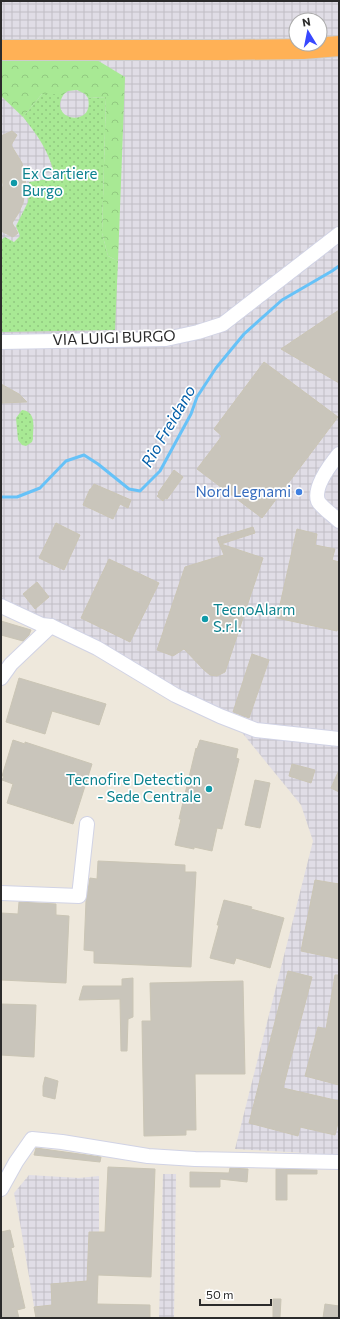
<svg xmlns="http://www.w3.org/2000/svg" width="340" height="1319" font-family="Commissioner,sans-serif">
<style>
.industrial{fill:url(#industrial-grid);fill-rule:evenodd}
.grass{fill:url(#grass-dots)}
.forest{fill:url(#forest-crowns)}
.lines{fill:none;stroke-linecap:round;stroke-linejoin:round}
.stream{stroke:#66c2f8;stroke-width:3}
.building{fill:#c9c5bb;stroke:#cac5b5}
.minor-casing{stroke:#d1d3e5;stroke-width:16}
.highway-casing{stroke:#ccc;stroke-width:22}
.minor{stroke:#fff;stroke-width:14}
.highway{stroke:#ffb156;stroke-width:20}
.culture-dot{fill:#0f9aa8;stroke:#fff;stroke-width:1.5}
.shop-dot{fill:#3f7fe0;stroke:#fff;stroke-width:1.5}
.labels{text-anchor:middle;stroke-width:3.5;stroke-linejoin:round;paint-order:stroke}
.culture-label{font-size:15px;fill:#0d838f;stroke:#fff;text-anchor:start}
.street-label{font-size:15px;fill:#2b2b2b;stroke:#fff}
.shop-label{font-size:15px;fill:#366cbe;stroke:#fff;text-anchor:end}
.water-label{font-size:16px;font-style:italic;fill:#025da8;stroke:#fff}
</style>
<defs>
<pattern id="industrial-grid" width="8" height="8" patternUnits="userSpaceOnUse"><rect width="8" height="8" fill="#e0dde6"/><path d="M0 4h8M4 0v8" fill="none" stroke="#c0bec5"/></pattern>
<pattern id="grass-dots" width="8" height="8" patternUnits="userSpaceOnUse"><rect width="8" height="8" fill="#a8e994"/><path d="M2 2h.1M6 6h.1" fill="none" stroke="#91c880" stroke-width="1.8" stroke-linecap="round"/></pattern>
<pattern id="forest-crowns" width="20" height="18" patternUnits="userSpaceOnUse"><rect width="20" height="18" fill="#a8e994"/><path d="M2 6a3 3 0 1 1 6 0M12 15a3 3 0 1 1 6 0" fill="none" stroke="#91c880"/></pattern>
</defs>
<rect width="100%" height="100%" fill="#eee8dc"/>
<!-- industrial -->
<g class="industrial">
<path d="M1,1H339V1155L235,1149L313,841L301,805L235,724L93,651L1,610ZM296,20H320V44H296Z"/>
<polygon points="163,1174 176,1174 174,1318 159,1318"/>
<polygon points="29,1175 79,1178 99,1176 99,1232 97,1318 36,1318 20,1223 14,1193"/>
</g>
<!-- grass -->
<g class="grass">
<path d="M42,94H64C46,120 95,129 88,98L106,97L102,233L108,256L118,261L115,330L1,332V240L5,237L14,242L20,236L16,226L28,202L29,182L55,178C50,152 38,136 23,117Z"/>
<path d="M22,410C37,412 33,427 33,439L32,442L26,446L22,445L18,440L16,418Z"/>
</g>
<!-- forest -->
<polygon class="forest" points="92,57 125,77 118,261 108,256 102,233 106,97 88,98 85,94 77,90 68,91 64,94 42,94 23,117 1,96 1,58"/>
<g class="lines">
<!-- stream -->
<polyline class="stream" points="1,497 17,497 40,488 66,461 84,455 98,464 129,489 140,491 160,471 191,414 197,397 216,368 244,334 282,300 332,271 339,266"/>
</g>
<!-- building -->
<g class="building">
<polygon points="12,131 17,135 11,145 22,163 26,184 23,203 18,214 12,223 18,233 13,237 1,231 1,197 3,185 1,172 1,136"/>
<polygon points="339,310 339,383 281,349"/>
<polygon points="264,362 338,417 262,518 197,469 222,436 214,429"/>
<polygon points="1,384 19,394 27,402 1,403"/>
<polygon points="174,470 183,477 167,499 165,498 163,501 157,496 159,494 158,493"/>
<polygon points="94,484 131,500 128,508 120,504 113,519 83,505 90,489 91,489"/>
<polygon points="56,523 80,535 64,570 39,558"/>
<polygon points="253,527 255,533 221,544 263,558 225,672 217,676 210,675 204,670 184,649 173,656 157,650 185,567 224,555 217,538"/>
<polygon points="297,529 317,534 315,545 335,549 332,560 339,562 339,623 337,631 277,618"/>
<polygon points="109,559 159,583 130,642 81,618"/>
<polygon points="37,582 49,597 35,609 23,594"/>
<polygon points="1,621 31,630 29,635 23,641 1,635"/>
<polygon points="252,654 269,660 249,718 233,712"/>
<polygon points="19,678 106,704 99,725 52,711 45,734 6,722"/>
<polygon points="13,740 25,744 25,742 92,764 73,824 7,803 13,784 2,780 4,776 2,776"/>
<polygon points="200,740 238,749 236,758 239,759 222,829 217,828 212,851 194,847 194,849 175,845 181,819 179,819 196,748 197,749"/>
<polygon points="292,764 315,770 311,783 289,776"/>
<polygon points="339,770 339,792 331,788"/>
<polygon points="255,780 270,783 260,828 245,825"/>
<polygon points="98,861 185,865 185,872 196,872 191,967 94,963 94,951 84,950 86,901 90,878 97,879"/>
<polygon points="315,880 339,884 339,959 301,951"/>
<polygon points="224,900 252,907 251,909 284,918 270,968 236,958 234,964 210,958 219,925 217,925"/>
<polygon points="19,902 56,904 56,915 69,916 66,983 1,980 1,913 18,914"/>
<polygon points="288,971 312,977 283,1088 339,1101 339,1119 335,1135 300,1127 298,1136 249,1123"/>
<polygon points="335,975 339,975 339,1085 305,1076 318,1027 326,1029"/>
<polygon points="133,978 133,1017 128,1019 127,1051 121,1051 120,999 79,1000 83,986 122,986 122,979"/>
<polygon points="243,981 245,1074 195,1074 196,1130 186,1130 186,1135 144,1136 142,1021 151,1021 150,983"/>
<polygon points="1,1004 36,1005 34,1057 1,1055"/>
<polygon points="45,1077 58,1081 55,1099 43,1096 43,1086"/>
<polygon points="36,1148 101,1157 100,1162 34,1155"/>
<polygon points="108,1167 155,1169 151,1277 98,1275 97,1304 150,1305 150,1318 52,1318 52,1316 36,1318 34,1307 52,1305 51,1284 87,1281 89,1232 105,1232"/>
<polygon points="230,1168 248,1169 247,1182 220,1179 220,1187 190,1187 190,1172 229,1173"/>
<polygon points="276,1169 317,1170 317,1174 287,1174 287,1200 276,1200"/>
<polygon points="10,1230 14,1247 11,1248 25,1308 17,1310 19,1318 1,1318 1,1232"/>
<polygon points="273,1299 281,1299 280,1317 273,1317"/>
<polygon points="325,1304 339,1306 339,1318 323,1318"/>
</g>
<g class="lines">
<!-- minor casing -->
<g class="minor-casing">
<g id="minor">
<polyline points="1,342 166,339 198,332 223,324 339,234"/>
<path d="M339,454C330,465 313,487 318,501C321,507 334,516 339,521"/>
<polyline points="1,606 42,625 51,626 97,648 175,695 220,716 256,730 339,739"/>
<polyline points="1,678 11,664 51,626"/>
<polyline points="1,893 79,896 87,824"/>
<polyline points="1,1189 16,1162 32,1139 62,1142 148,1156 195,1159 339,1162"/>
</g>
</g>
<!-- highway casing -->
<g class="highway-casing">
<polyline id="highway" points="1,50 225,50 303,49 339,46"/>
</g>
<!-- minor -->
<use href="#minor" class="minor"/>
<!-- highway -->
<use href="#highway" class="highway"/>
</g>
<!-- markers -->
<g class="culture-dot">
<circle cx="14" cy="183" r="4"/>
<circle cx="205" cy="619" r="4"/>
<circle cx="209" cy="789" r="4"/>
</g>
<circle class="shop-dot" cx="299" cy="492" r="4"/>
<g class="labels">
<!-- culture labels -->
<g class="culture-label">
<text x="22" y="179">Ex Cartiere<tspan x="22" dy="17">Burgo</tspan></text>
<text x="213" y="615">TecnoAlarm<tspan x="213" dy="17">S.r.l.</tspan></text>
<text x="201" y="785" text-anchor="end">Tecnofire Detection<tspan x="201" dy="17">- Sede Centrale</tspan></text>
</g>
<!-- street labels -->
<g class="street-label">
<text transform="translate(114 338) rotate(-2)" y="5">VIA LUIGI BURGO</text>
</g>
<!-- shop labels -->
<g class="shop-label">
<text x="291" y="497">Nord Legnami</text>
</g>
<!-- water labels -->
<g class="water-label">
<text transform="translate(168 426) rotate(-60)" y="6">Rio Freidano</text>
</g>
</g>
<!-- border -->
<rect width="340" height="1319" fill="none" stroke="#2b2b2b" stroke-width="4"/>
<!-- north arrow -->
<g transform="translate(308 32) rotate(350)"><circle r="19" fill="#ffffff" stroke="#aaaaaa"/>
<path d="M0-3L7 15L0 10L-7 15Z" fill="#3848ff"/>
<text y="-6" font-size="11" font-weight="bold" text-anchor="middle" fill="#2b2b2b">N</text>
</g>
<!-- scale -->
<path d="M200 1299v6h71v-6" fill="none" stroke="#2b2b2b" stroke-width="2"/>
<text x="206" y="1299" font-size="12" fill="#2b2b2b" stroke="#ffffff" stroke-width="3" paint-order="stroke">50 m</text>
</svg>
